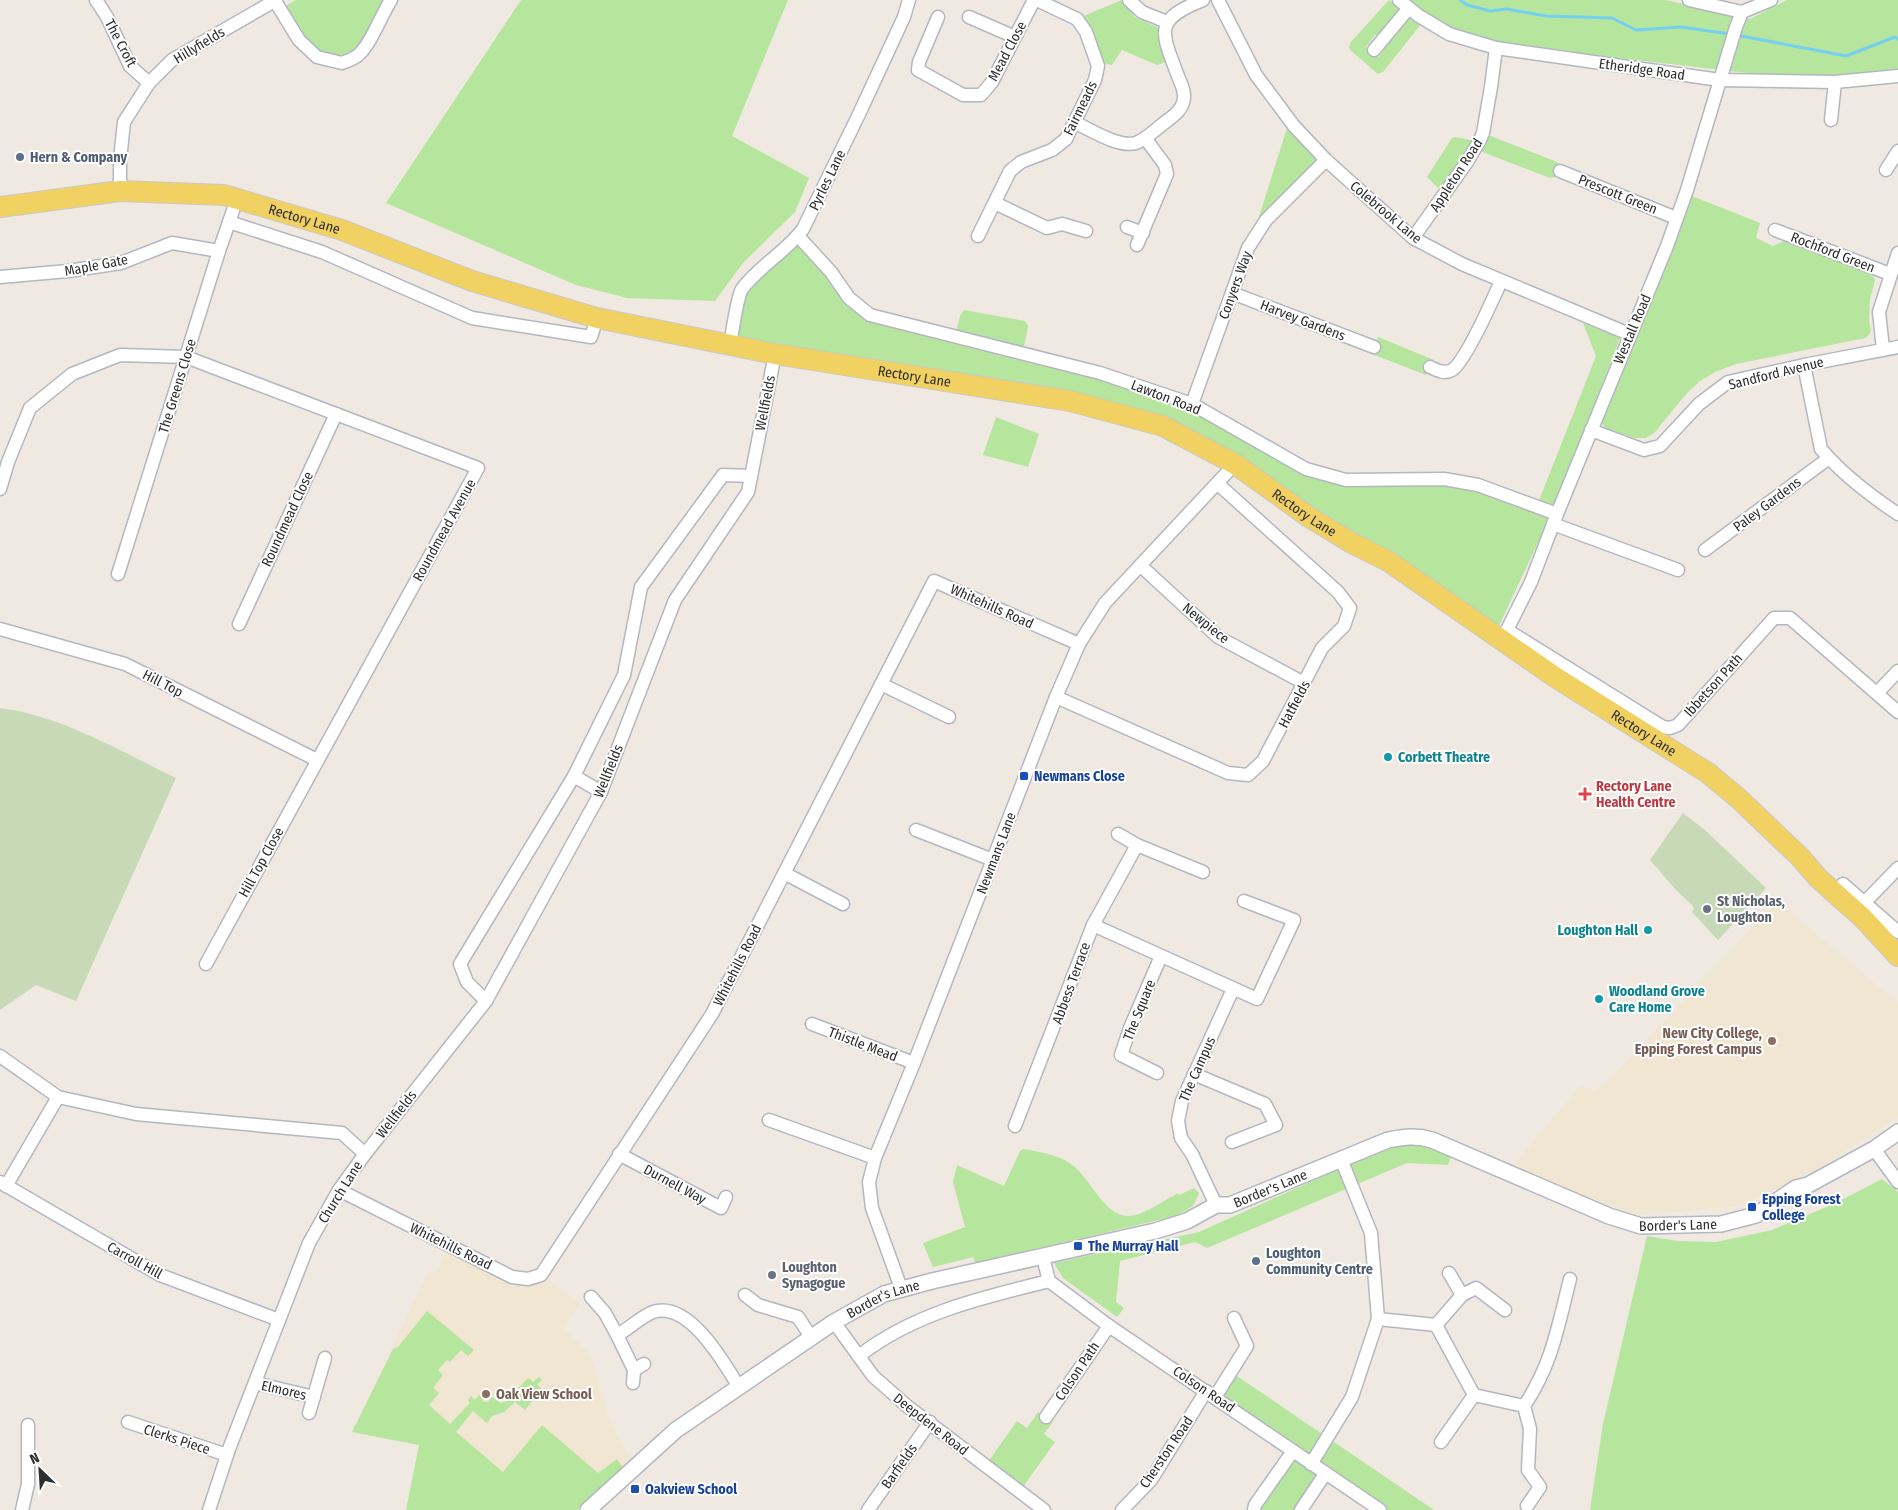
<svg xmlns="http://www.w3.org/2000/svg" width="1898" height="1510" font-family="'Fira Sans Condensed',sans-serif">
<style>
.education{fill:#f0e6d1}
.green{fill:#b6e59e}
.cemetery{fill:#c8d9b8}
.lines{fill:none;stroke-linecap:round;stroke-linejoin:round}
.stream{stroke:#75cff0;stroke-width:3}
.minor-casing{stroke:#b4b7c1;stroke-width:15}
.tertiary-casing{stroke:#b4b7c1;stroke-width:18}
.primary-casing{stroke:#c9c9c9;stroke-width:22}
.minor{stroke:#fff;stroke-width:12}
.tertiary{stroke:#fff;stroke-width:15}
.primary{stroke:#f2d163;stroke-width:20}
.service-dot{fill:#5c6f8a;stroke:#fff;stroke-width:2}
.culture-dot{fill:#0f9aa8;stroke:#fff;stroke-width:2}
.transit-dot{fill:#1a4fb4;stroke:#fff;stroke-width:2}
.health-dot{fill:#e0444e;stroke:#fff;stroke-width:2}
.worship-dot{fill:#6b7280;stroke:#fff;stroke-width:2}
.education-dot{fill:#8d6e63;stroke:#fff;stroke-width:2}
.labels{text-anchor:middle;stroke-width:4;stroke-linejoin:round;paint-order:stroke}
.street-label{font-size:14px;fill:#2e2e2e;stroke:#fff}
.service-label{font-size:14px;font-weight:bold;fill:#4e5e75;stroke:#fff;text-anchor:start}
.culture-label{font-size:14px;font-weight:bold;fill:#0d838f;stroke:#fff;text-anchor:start}
.transit-label{font-size:14px;font-weight:bold;fill:#164399;stroke:#fff;text-anchor:start}
.health-label{font-size:14px;font-weight:bold;fill:#be3a42;stroke:#fff;text-anchor:start}
.worship-label{font-size:14px;font-weight:bold;fill:#5b616d;stroke:#fff;text-anchor:start}
.education-label{font-size:14px;font-weight:bold;fill:#785e54;stroke:#fff;text-anchor:end}
</style>
<rect width="100%" height="100%" fill="#efe9e1"/>
<!-- education -->
<g class="education">
<polygon points="1777,901 1898,1003 1898,1117 1816,1170 1741,1206 1637,1215 1555,1184 1514,1165 1581,1085 1595,1091 1611,1078"/>
<polygon points="449,1245 512,1277 541,1275 580,1302 564,1328 590,1354 610,1421 633,1463 577,1510 406,1510 419,1445 352,1432 429,1271 436,1273"/>
</g>
<!-- green -->
<g class="green">
<polygon points="296,0 391,0 375,30 342,63 317,57 280,9"/>
<polygon points="521,0 788,0 732,136 809,178 795,212 743,263 715,301 627,298 576,285 386,203"/>
<polygon points="1122,0 1135,17 1159,28 1157,33 1166,62 1157,65 1122,50 1112,65 1102,63 1081,17"/>
<polygon points="1389,0 1404,11 1385,32 1375,35 1366,47 1378,57 1388,45 1389,36 1408,14 1422,23 1383,72 1378,74 1349,49 1350,43"/>
<polygon points="1409,0 1666,0 1750,19 1787,0 1898,0 1898,72 1800,79 1497,44 1452,31 1423,12"/>
<polygon points="1288,125 1319,161 1253,236"/>
<polygon points="1483,133 1557,162 1561,165 1560,171 1556,177 1550,178 1475,149"/>
<polygon points="1455,137 1476,141 1442,192 1427,177 1452,138"/>
<polygon points="1692,196 1760,223 1756,238 1773,246 1784,241 1871,272 1875,280 1870,299 1869,319 1871,332 1866,338 1736,364 1715,372 1700,381 1687,393 1655,432 1646,438 1634,438 1605,428 1601,421"/>
<polygon points="802,240 870,315 1192,404 1260,444 1346,480 1444,479 1551,512 1547,523 1499,626 1485,625 1165,422 735,342 746,293 776,261"/>
<polygon points="964,310 1025,321 1028,326 1024,347 956,332 960,316"/>
<polygon points="1583,323 1620,338 1555,509 1538,503 1596,356"/>
<polygon points="1378,337 1434,360 1426,375 1372,354"/>
<polygon points="996,417 1039,434 1028,467 983,455"/>
<polygon points="1402,1144 1429,1147 1452,1154 1448,1165 1407,1163 1207,1248 1195,1242 1120,1261 1116,1302 1124,1308 1117,1317 1063,1278 1054,1263 1199,1232 1337,1170"/>
<path d="M1023,1149C1039,1152 1057,1154 1071,1164C1091,1178 1104,1217 1129,1216C1142,1216 1165,1200 1178,1193L1179,1195L1194,1188L1199,1193L1193,1206L1176,1216L975,1263L973,1257L933,1267L923,1243L965,1227L953,1182L957,1165L1004,1186L1020,1151Z"/>
<polygon points="1882,1179 1898,1192 1898,1510 1590,1510 1603,1424 1647,1236 1678,1241 1716,1242 1772,1230 1836,1203"/>
<polygon points="427,1311 474,1350 468,1356 461,1350 450,1362 447,1360 438,1370 443,1375 433,1388 439,1393 429,1405 450,1424 470,1403 468,1400 471,1396 475,1400 480,1394 483,1396 482,1401 484,1402 488,1402 492,1397 501,1403 506,1401 528,1378 533,1382 539,1377 542,1380 537,1385 542,1389 525,1410 515,1402 504,1412 492,1416 487,1423 473,1411 456,1432 503,1472 542,1425 598,1473 617,1459 625,1470 577,1510 406,1510 419,1445 352,1432 393,1349 398,1347"/>
<polygon points="1231,1372 1434,1510 1380,1510 1325,1474 1301,1510 1250,1510 1293,1451 1215,1397"/>
<polygon points="1038,1412 1053,1422 1044,1434 1055,1442 1020,1491 985,1466 1017,1421 1027,1428"/>
</g>
<!-- cemetery -->
<g class="cemetery">
<path d="M0,708C62,716 120,751 176,778L76,1001L36,985L0,1010Z"/>
<polygon points="1683,813 1706,831 1766,888 1718,940 1692,912 1694,909 1692,905 1676,890 1650,860"/>
</g>
<g class="lines">
<!-- stream -->
<g class="stream">
<polyline points="1460,0 1467,5 1490,11 1507,9 1546,16 1612,18 1636,30 1681,27 1730,34"/>
<polyline points="1736,35 1846,56 1895,37 1898,39"/>
</g>
<!-- minor casing -->
<g class="minor-casing">
<g id="minor">
<polyline points="96,0 107,17 130,66 149,83"/>
<polyline points="1129,0 1142,12 1167,22"/>
<polyline points="1218,0 1256,75 1294,126 1326,160 1413,238 1462,264 1629,334"/>
<polyline points="1399,0 1419,16 1449,34 1496,48 1720,80 1835,82 1898,76"/>
<polyline points="1689,0 1742,12 1771,0"/>
<path d="M275,1L299,40L317,57L342,63C347,61 353,59 357,56C371,45 381,15 391,0"/>
<polyline points="938,17 919,62 918,70 963,95 981,95 992,82 1034,0"/>
<polyline points="969,17 1015,37"/>
<polyline points="1374,50 1409,8"/>
<polyline points="1831,120 1835,82"/>
<path d="M1076,123C1091,130 1119,148 1136,143C1146,139 1155,130 1164,123C1172,117 1183,110 1184,98C1185,90 1180,82 1178,76C1161,31 1153,20 1203,0"/>
<polyline points="1886,170 1898,151"/>
<polyline points="1560,171 1676,218"/>
<polyline points="120,191 120,160 124,122 149,83 172,60 276,0"/>
<polyline points="995,203 1047,228 1062,224 1086,231"/>
<polyline points="229,222 322,252 472,318 591,337 597,318"/>
<polyline points="1127,227 1143,233"/>
<polyline points="1775,230 1890,274"/>
<polyline points="798,236 831,272 849,298 870,315 1100,373 1192,404 1306,469 1346,480 1444,479 1478,485 1557,514"/>
<polyline points="978,236 1010,171 1021,162 1052,150 1066,139 1095,80 1098,66 1086,32 1077,19 1037,0"/>
<polyline points="1413,238 1467,162 1480,140 1483,133 1491,87 1496,48"/>
<polyline points="1137,245 1167,174 1165,165 1145,138"/>
<polyline points="0,277 68,271 121,263 172,243 219,251"/>
<polyline points="1232,293 1374,347"/>
<path d="M730,345C732,334 737,297 742,289C759,266 787,251 803,229L860,112L904,17L909,0"/>
<polyline points="1883,349 1879,312 1898,253"/>
<path d="M1804,365L1821,449C1842,474 1871,496 1898,514"/>
<path d="M1430,367C1438,371 1445,374 1452,370C1466,361 1493,299 1501,281"/>
<polyline points="1192,404 1248,248 1266,220 1326,160"/>
<polyline points="1591,430 1644,450 1660,446 1699,404 1728,382 1804,365 1898,347"/>
<polyline points="0,489 8,462 30,408 72,374 120,355 186,357 478,468 206,964"/>
<polyline points="1553,524 1678,570"/>
<polyline points="1705,550 1829,458"/>
<polyline points="1141,566 1218,637 1304,683"/>
<polyline points="118,574 219,251 237,199"/>
<polyline points="239,624 336,414"/>
<polyline points="0,629 125,664 317,760"/>
<polyline points="1507,630 1663,727 1670,728 1678,725 1774,618 1790,618 1898,712"/>
<polyline points="1502,640 1531,582 1557,514 1667,246 1687,190 1736,27 1742,12"/>
<polyline points="881,684 949,717"/>
<polyline points="1877,693 1898,671"/>
<polyline points="1056,697 1228,773 1248,775 1263,761 1322,648 1344,626 1350,608 1338,592 1218,484"/>
<polyline points="574,776 601,792"/>
<polyline points="916,830 993,860"/>
<polyline points="1118,834 1137,845 1203,872"/>
<polyline points="784,873 843,904"/>
<polyline points="1843,884 1898,932"/>
<polyline points="1864,903 1898,868"/>
<polyline points="1093,925 1257,999 1294,920 1244,901"/>
<polyline points="486,1001 467,982 460,964 574,776 624,675 641,587 723,475 751,476"/>
<polyline points="812,1024 914,1063"/>
<polyline points="0,1056 58,1097 136,1114 342,1133 365,1154"/>
<polyline points="1157,1073 1121,1055 1130,1028 1161,956"/>
<polyline points="1194,1074 1265,1104 1276,1125 1232,1142"/>
<polyline points="769,1120 875,1158"/>
<polyline points="1015,1126 1093,925 1137,845"/>
<polyline points="1874,1149 1898,1182"/>
<polyline points="619,1154 721,1208 726,1197"/>
<polyline points="0,1182 160,1275 279,1320"/>
<polyline points="6,1186 58,1097"/>
<polyline points="339,1190 512,1277 528,1279 541,1275 712,1014 934,581 1079,644"/>
<polyline points="1216,1205 1192,1154 1181,1138 1178,1121 1182,1101 1233,989"/>
<polyline points="1043,1257 1049,1281 1109,1326 1380,1510"/>
<polyline points="1449,1273 1462,1295"/>
<polyline points="901,1288 872,1208 869,1182 875,1158 914,1063 1056,697 1079,644 1105,603 1235,464"/>
<polyline points="745,1295 758,1305 798,1317 811,1337"/>
<path d="M591,1297L605,1313L617,1335C629,1329 640,1317 653,1312C689,1300 724,1363 739,1387"/>
<path d="M1378,1319L1436,1325L1474,1395L1524,1406C1552,1365 1558,1326 1570,1279"/>
<polyline points="834,1322 873,1376 907,1406 1044,1510"/>
<polyline points="1436,1325 1462,1295 1476,1288 1505,1310"/>
<polyline points="617,1335 634,1370 644,1364"/>
<path d="M859,1356C912,1314 983,1297 1049,1281"/>
<polyline points="255,1383 314,1397"/>
<polyline points="633,1383 634,1370"/>
<polyline points="1215,1397 1247,1346 1234,1318"/>
<polyline points="1524,1406 1530,1429 1528,1470 1540,1487 1527,1506"/>
<polyline points="309,1413 325,1358"/>
<polyline points="1046,1417 1109,1326"/>
<polyline points="128,1422 227,1455"/>
<polyline points="1441,1442 1474,1395"/>
<polyline points="1311,1464 1352,1397 1378,1319 1371,1233 1341,1159"/>
<polyline points="22,1510 28,1484 28,1425"/>
<polyline points="209,1510 229,1449 309,1243 339,1190 365,1154 486,1001 601,792 675,600 748,492 775,354"/>
<polyline points="868,1510 930,1422"/>
<polyline points="1122,1510 1151,1480 1206,1391"/>
<polyline points="1254,1510 1255,1505 1293,1451"/>
<polyline points="1301,1510 1325,1474"/>
</g>
</g>
<!-- tertiary casing -->
<g class="tertiary-casing">
<g id="tertiary">
<path id="s1" d="M588,1510L676,1430L834,1322L884,1294L932,1281L1155,1231L1187,1221L1216,1205H1230L1388,1140C1404,1137 1416,1135 1432,1140L1609,1216L1641,1226L1721,1224L1756,1215L1796,1188L1808,1185L1874,1149L1898,1132"/>
</g>
</g>
<!-- primary casing -->
<g class="primary-casing">
<g id="primary">
<path id="s2" d="M0,207L120,191L224,195L342,230L472,281L597,318L775,354L1070,401L1163,426L1235,464L1309,517L1352,543L1388,561L1555,677L1708,773L1738,798L1800,857L1818,878L1863,918L1898,956"/>
</g>
</g>
<!-- minor -->
<use href="#minor" class="minor"/>
<!-- tertiary -->
<use href="#tertiary" class="tertiary"/>
<!-- primary -->
<use href="#primary" class="primary"/>
</g>
<!-- markers -->
<g class="service-dot">
<circle cx="20" cy="157" r="5"/>
<circle cx="1256" cy="1261" r="5"/>
</g>
<g class="culture-dot">
<circle cx="1388" cy="757" r="5"/>
<circle cx="1648" cy="930" r="5"/>
<circle cx="1599" cy="999" r="5"/>
</g>
<g class="transit-dot">
<rect x="1019" y="771" width="10" height="10" rx="2.5"/>
<rect x="1747" y="1202" width="10" height="10" rx="2.5"/>
<rect x="1073" y="1241" width="10" height="10" rx="2.5"/>
<rect x="630" y="1484" width="10" height="10" rx="2.5"/>
</g>
<path class="health-dot" d="M1582.5 786.5h5v5h5v5h-5v5h-5v-5h-5v-5h5z"/>
<g class="worship-dot">
<circle cx="1707" cy="909" r="5"/>
<circle cx="772" cy="1275" r="5"/>
</g>
<g class="education-dot">
<circle cx="1772" cy="1041" r="5"/>
<circle cx="486" cy="1394" r="5"/>
</g>
<g class="labels">
<!-- street labels -->
<g class="street-label">
<text transform="translate(121 43) rotate(62)" y="5">The Croft</text>
<text transform="translate(199 45) rotate(-31)" y="5">Hillyfields</text>
<text transform="translate(1007 51) rotate(-62)" y="5">Mead Close</text>
<text transform="translate(1642 69) rotate(8)" y="5">Etheridge Road</text>
<text transform="translate(1080 108) rotate(-64)" y="5">Fairmeads</text>
<text transform="translate(1456 175) rotate(-57)" y="5">Appleton Road</text>
<text transform="translate(827 180) rotate(-64)" y="5">Pyrles Lane</text>
<text transform="translate(1618 194) rotate(22)" y="5">Prescott Green</text>
<text transform="translate(1386 212) rotate(40)" y="5">Colebrook Lane</text>
<text dy="5" stroke="none"><textPath href="#s2" startOffset="309">Rectory Lane</textPath></text>
<text transform="translate(1833 252) rotate(21)" y="5">Rochford Green</text>
<text transform="translate(96 265) rotate(-11)" y="5">Maple Gate</text>
<text transform="translate(1235 285) rotate(-70)" y="5">Conyers Way</text>
<text transform="translate(1303 320) rotate(21)" y="5">Harvey Gardens</text>
<text transform="translate(1632 329) rotate(-67)" y="5">Westall Road</text>
<text transform="translate(1776 373) rotate(-14)" y="5">Sandford Avenue</text>
<text dy="5" stroke="none"><textPath href="#s2" startOffset="941">Rectory Lane</textPath></text>
<text transform="translate(177 386) rotate(-73)" y="5">The Greens Close</text>
<text transform="translate(1166 397) rotate(21)" y="5">Lawton Road</text>
<text transform="translate(765 403) rotate(-79)" y="5">Wellfields</text>
<text transform="translate(1767 504) rotate(-37)" y="5">Paley Gardens</text>
<text dy="5" stroke="none"><textPath href="#s2" startOffset="1361">Rectory Lane</textPath></text>
<text transform="translate(287 519) rotate(-65)" y="5">Roundmead Close</text>
<text transform="translate(444 530) rotate(-61)" y="5">Roundmead Avenue</text>
<text transform="translate(992 606) rotate(24)" y="5">Whitehills Road</text>
<text transform="translate(1206 623) rotate(39)" y="5">Newpiece</text>
<text transform="translate(163 683) rotate(27)" y="5">Hill Top</text>
<text transform="translate(1713 685) rotate(-48)" y="5">Ibbetson Path</text>
<text transform="translate(1294 704) rotate(-62)" y="5">Hatfields</text>
<text dy="5" stroke="none"><textPath href="#s2" startOffset="1766">Rectory Lane</textPath></text>
<text transform="translate(608 771) rotate(-68)" y="5">Wellfields</text>
<text transform="translate(996 853) rotate(-69)" y="5">Newmans Lane</text>
<text transform="translate(261 862) rotate(-61)" y="5">Hill Top Close</text>
<text transform="translate(737 965) rotate(-63)" y="5">Whitehills Road</text>
<text transform="translate(1071 983) rotate(-70)" y="5">Abbess Terrace</text>
<text transform="translate(1139 1010) rotate(-68)" y="5">The Square</text>
<text transform="translate(863 1044) rotate(21)" y="5">Thistle Mead</text>
<text transform="translate(1197 1069) rotate(-66)" y="5">The Campus</text>
<text transform="translate(396 1114) rotate(-52)" y="5">Wellfields</text>
<text transform="translate(675 1184) rotate(28)" y="5">Durnell Way</text>
<text dy="5" stroke="none"><textPath href="#s1" startOffset="770">Border's Lane</textPath></text>
<text transform="translate(340 1192) rotate(-58)" y="5">Church Lane</text>
<text dy="5" stroke="none"><textPath href="#s1" startOffset="1205">Border's Lane</textPath></text>
<text transform="translate(451 1246) rotate(26)" y="5">Whitehills Road</text>
<text transform="translate(135 1260) rotate(29)" y="5">Carroll Hill</text>
<text dy="5" stroke="none"><textPath href="#s1" startOffset="365">Border's Lane</textPath></text>
<text transform="translate(1077 1371) rotate(-56)" y="5">Colson Path</text>
<text transform="translate(1204 1389) rotate(34)" y="5">Colson Road</text>
<text transform="translate(284 1390) rotate(13)" y="5">Elmores</text>
<text transform="translate(931 1424) rotate(38)" y="5">Deepdene Road</text>
<text transform="translate(177 1439) rotate(18)" y="5">Clerks Piece</text>
<text transform="translate(1166 1452) rotate(-56)" y="5">Cherston Road</text>
<text transform="translate(899 1466) rotate(-55)" y="5">Barfields</text>
</g>
<!-- service labels -->
<g class="service-label">
<text x="30" y="162">Hern &amp; Company</text>
<text x="1266" y="1258">Loughton<tspan x="1266" dy="16">Community Centre</tspan></text>
</g>
<!-- culture labels -->
<g class="culture-label">
<text x="1398" y="762">Corbett Theatre</text>
<text x="1638" y="935" text-anchor="end">Loughton Hall</text>
<text x="1609" y="996">Woodland Grove<tspan x="1609" dy="16">Care Home</tspan></text>
</g>
<!-- transit labels -->
<g class="transit-label">
<text x="1034" y="781">Newmans Close</text>
<text x="1762" y="1204">Epping Forest<tspan x="1762" dy="16">College</tspan></text>
<text x="1088" y="1251">The Murray Hall</text>
<text x="645" y="1494">Oakview School</text>
</g>
<!-- health labels -->
<g class="health-label">
<text x="1596" y="791">Rectory Lane<tspan x="1596" dy="16">Health Centre</tspan></text>
</g>
<!-- worship labels -->
<g class="worship-label">
<text x="1717" y="906">St Nicholas,<tspan x="1717" dy="16">Loughton</tspan></text>
<text x="782" y="1272">Loughton<tspan x="782" dy="16">Synagogue</tspan></text>
</g>
<!-- education labels -->
<g class="education-label">
<text x="1762" y="1038">New City College,<tspan x="1762" dy="16">Epping Forest Campus</tspan></text>
<text x="496" y="1399" text-anchor="start">Oak View School</text>
</g>
</g>
<!-- north arrow -->
<g transform="translate(40 1470) rotate(335)" stroke="#ffffff" stroke-width="4" paint-order="stroke">
<path d="M0-4L9 19L0 12L-9 19Z" fill="#2e2e2e"/>
<text y="-8" font-size="14" font-weight="bold" text-anchor="middle" fill="#2e2e2e">N</text>
</g>
</svg>
